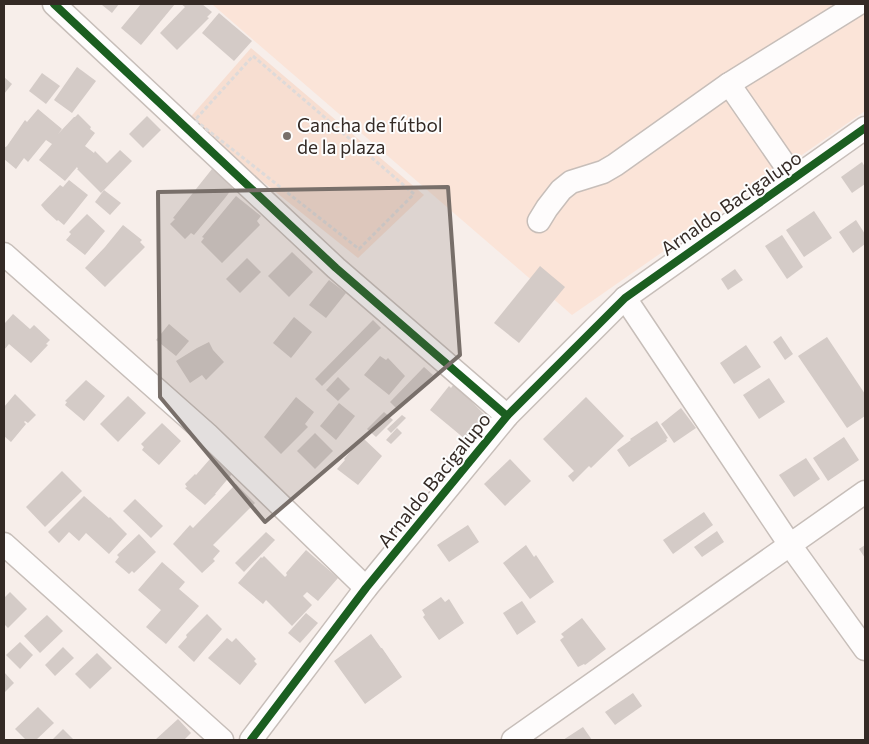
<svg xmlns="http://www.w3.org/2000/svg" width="869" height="744" font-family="Commissioner,sans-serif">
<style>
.built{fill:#fbe4d8}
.green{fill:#f7ded1}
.building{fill:#d4cbc7}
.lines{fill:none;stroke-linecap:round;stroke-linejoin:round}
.minor-casing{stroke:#c7beb9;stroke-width:25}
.path{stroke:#dedad9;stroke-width:3;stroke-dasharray:4 2.5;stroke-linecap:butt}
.minor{stroke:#fefcfc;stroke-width:22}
.cycleway-casing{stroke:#fdfdfd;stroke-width:11}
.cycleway{stroke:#1b5e20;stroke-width:8}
.marked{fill:#786f6a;fill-opacity:0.2;stroke:#786f6a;stroke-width:4;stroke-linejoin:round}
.poi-dot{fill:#786f6a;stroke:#fdfdfd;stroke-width:2}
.labels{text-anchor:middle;stroke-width:4;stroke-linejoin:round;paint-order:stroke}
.poi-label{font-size:19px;fill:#342a25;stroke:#fdfdfd;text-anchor:start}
.street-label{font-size:19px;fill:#342a25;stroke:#fdfdfd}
</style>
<rect width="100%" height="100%" fill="#f7eeea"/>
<!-- built -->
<polygon class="built" points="215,4 865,4 865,111 572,315 213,5"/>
<!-- green -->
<polygon class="green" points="251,48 424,195 358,258 187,121"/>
<!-- building -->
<g class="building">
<polygon points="103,4 119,4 112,13 102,5"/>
<polygon points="141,4 175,4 141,45 121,28"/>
<polygon points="181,4 202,4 212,12 207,17 209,18 177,50 160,33 185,7"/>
<polygon points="219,13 252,41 234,61 202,33"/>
<polygon points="77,67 96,81 72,113 54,100"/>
<polygon points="42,73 60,86 46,104 29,91"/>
<polygon points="4,77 12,84 4,94"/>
<polygon points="38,109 62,129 58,134 74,117 75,117 78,114 91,127 90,129 95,133 85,146 94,153 95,151 107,163 120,150 132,161 101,193 77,169 78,169 77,167 65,181 39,160 52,144 46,140 28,162 24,158 16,169 4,159 4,148 7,146 25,120 27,122"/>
<polygon points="147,116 161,130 143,148 129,134"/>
<polygon points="862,162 865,167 865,184 852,193 841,177"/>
<polygon points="212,169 234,186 225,198 194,235 191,233 185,239 170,224 175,219 173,218"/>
<polygon points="69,180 88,195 64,225 58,220 57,221 45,210 41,205 60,185 63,187"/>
<polygon points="104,190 121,203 110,215 95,202"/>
<polygon points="236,196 261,216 257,221 260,225 222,263 201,242 204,238 202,237"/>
<polygon points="814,211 832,238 804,257 786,230"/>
<polygon points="87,214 105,231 85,255 66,240 71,234 69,232"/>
<polygon points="856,220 865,234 865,244 853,253 839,232"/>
<polygon points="123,225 142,240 140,242 145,247 105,287 85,268 105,247"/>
<polygon points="782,235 803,267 787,279 765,246"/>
<polygon points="292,252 313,272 289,297 268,276"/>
<polygon points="247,258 261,272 240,293 226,279"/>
<polygon points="540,266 565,287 519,343 494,323"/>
<polygon points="735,269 743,280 728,290 721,279"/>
<polygon points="329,280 346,293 326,318 309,305"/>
<polygon points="13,314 30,329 34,325 50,340 46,344 48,345 31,363 9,344 4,350 4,322 5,323"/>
<polygon points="294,317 312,332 291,358 273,343"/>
<polygon points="373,320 381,328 322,386 315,379"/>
<polygon points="169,324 189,341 176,356 156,340"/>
<polygon points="781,336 793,354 785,360 773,342"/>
<polygon points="827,337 865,394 865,416 847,428 798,356"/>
<polygon points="209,342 213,350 224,362 206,380 202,375 190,383 176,361 197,348"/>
<polygon points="746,345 761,367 734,384 720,363"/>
<polygon points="380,356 386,360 388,358 405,376 389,395 364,375"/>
<polygon points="424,367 433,375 398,410 390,402"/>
<polygon points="338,377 350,389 338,401 326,390"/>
<polygon points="769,378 785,402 759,419 743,395"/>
<polygon points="86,380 105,396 84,421 65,405 67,402 65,401"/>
<polygon points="454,384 485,415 465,439 430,410 449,386 451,388"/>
<polygon points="15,394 36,415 28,423 25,421 24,422 26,424 11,442 4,436 4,407"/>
<polygon points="128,396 146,413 118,442 100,424"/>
<polygon points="296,397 314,412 305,424 308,427 281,454 264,437"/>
<polygon points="586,397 624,436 591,468 589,466 573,482 568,476 574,471 543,439"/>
<polygon points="339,403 355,416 336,440 320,426"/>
<polygon points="681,408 696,428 674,443 661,424"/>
<polygon points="384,412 393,420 376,437 367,429"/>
<polygon points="402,415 406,418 391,433 387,429"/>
<polygon points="657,421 668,438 666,439 667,441 629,467 617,450 631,440 630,439"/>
<polygon points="162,423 181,441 159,465 142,450 144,447 141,444"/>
<polygon points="397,428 402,433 391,444 386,440"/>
<polygon points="315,433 333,451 315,469 297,451"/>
<polygon points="844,437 859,460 828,481 813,458"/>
<polygon points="361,439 362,440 364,439 382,456 358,485 337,469 345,460 344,459"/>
<polygon points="217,451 237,468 215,494 216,494 205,505 185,488 187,487 185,484 195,474 196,475"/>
<polygon points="806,458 820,479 794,497 779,475"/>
<polygon points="510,459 531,481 505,506 484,484"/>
<polygon points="62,471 82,491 45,527 26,507"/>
<polygon points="236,484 255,503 213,545 220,551 213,559 215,561 202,573 173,544 190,525 193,528"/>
<polygon points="84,496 109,518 110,517 127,534 109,554 86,533 79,541 69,532 59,543 48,532"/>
<polygon points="135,499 163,526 151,538 123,511"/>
<polygon points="704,512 713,525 673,554 663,540"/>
<polygon points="468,525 479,542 449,562 437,545"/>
<polygon points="717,531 724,542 702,557 694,547"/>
<polygon points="266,532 275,540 244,572 235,563"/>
<polygon points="139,534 156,552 134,573 132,571 129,574 115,562 119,557 117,555"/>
<polygon points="526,545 534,557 536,555 554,582 530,599 503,563"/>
<polygon points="865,545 865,558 859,549"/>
<polygon points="306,550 338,578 318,601 307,592 303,596 312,605 292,626 266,600 263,604 238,583 261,557 262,558 264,556 285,577 287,575 286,573"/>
<polygon points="162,562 185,582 179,589 199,606 166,644 146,627 161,610 138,590"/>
<polygon points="10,592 27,609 8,628 4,624 4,598"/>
<polygon points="441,597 445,602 449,599 464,623 439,640 423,617 425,615 422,610"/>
<polygon points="522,601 536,622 517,635 503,613"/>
<polygon points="306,613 318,623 300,643 288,633"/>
<polygon points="207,614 222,629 194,662 178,647 187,637 186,635"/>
<polygon points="47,615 63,631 40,653 24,636"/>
<polygon points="582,618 606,649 585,665 584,664 578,667 560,640 564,637 561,634"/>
<polygon points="371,634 381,648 382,648 402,677 365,704 334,661"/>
<polygon points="227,638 232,642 236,638 256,659 254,661 257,664 240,685 208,658"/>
<polygon points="20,642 33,655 20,669 6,655"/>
<polygon points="63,647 74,658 55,676 45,665"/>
<polygon points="97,653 112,668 90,689 75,674"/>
<polygon points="4,672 14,683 5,692 4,690"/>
<polygon points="633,693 642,706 615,725 605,712"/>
<polygon points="38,707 54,723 36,740 26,740 15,729"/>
<polygon points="178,719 191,733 184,740 155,740"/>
<polygon points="583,727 592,740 563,740"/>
<polygon points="63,729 74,740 52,740"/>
</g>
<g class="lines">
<!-- minor casing -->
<g class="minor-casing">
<g id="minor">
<polyline points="54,4 336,268 507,416"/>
<polyline points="729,84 794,178"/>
<polyline points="539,221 547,208 561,190 571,182 603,172 615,165 729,84 858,4"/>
<polyline points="4,254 207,434 366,588"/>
<polyline points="625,298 790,545 865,649"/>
<polyline points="4,544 222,740"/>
<polyline points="251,740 366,588 507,416 625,298 865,128"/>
<polyline points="513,740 865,492"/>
</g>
</g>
<!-- path -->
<polygon class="path" points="253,56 414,194 359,249 195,120"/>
<!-- minor -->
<use href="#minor" class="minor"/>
<!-- cycleway casing -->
<g class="cycleway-casing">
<g id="cycleway">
<polyline points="54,4 336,268 507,416"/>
<polyline points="251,740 366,588 507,416 625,298 865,128"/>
</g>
</g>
<!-- cycleway -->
<use href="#cycleway" class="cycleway"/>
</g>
<!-- marked area -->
<path class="marked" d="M448,187L460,355L265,522L160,397L158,192Z"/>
<!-- markers -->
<circle class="poi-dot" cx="287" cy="136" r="5"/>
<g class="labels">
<!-- poi labels -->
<g class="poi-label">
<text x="297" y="132">Cancha de fútbol<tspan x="297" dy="22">de la plaza</tspan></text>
</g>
<!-- street labels -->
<g class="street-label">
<text transform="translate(731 203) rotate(-35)" y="7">Arnaldo Bacigalupo</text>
<text transform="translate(434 480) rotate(-51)" y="7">Arnaldo Bacigalupo</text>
</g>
</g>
<!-- border -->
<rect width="869" height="744" fill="none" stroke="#342a25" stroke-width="10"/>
</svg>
